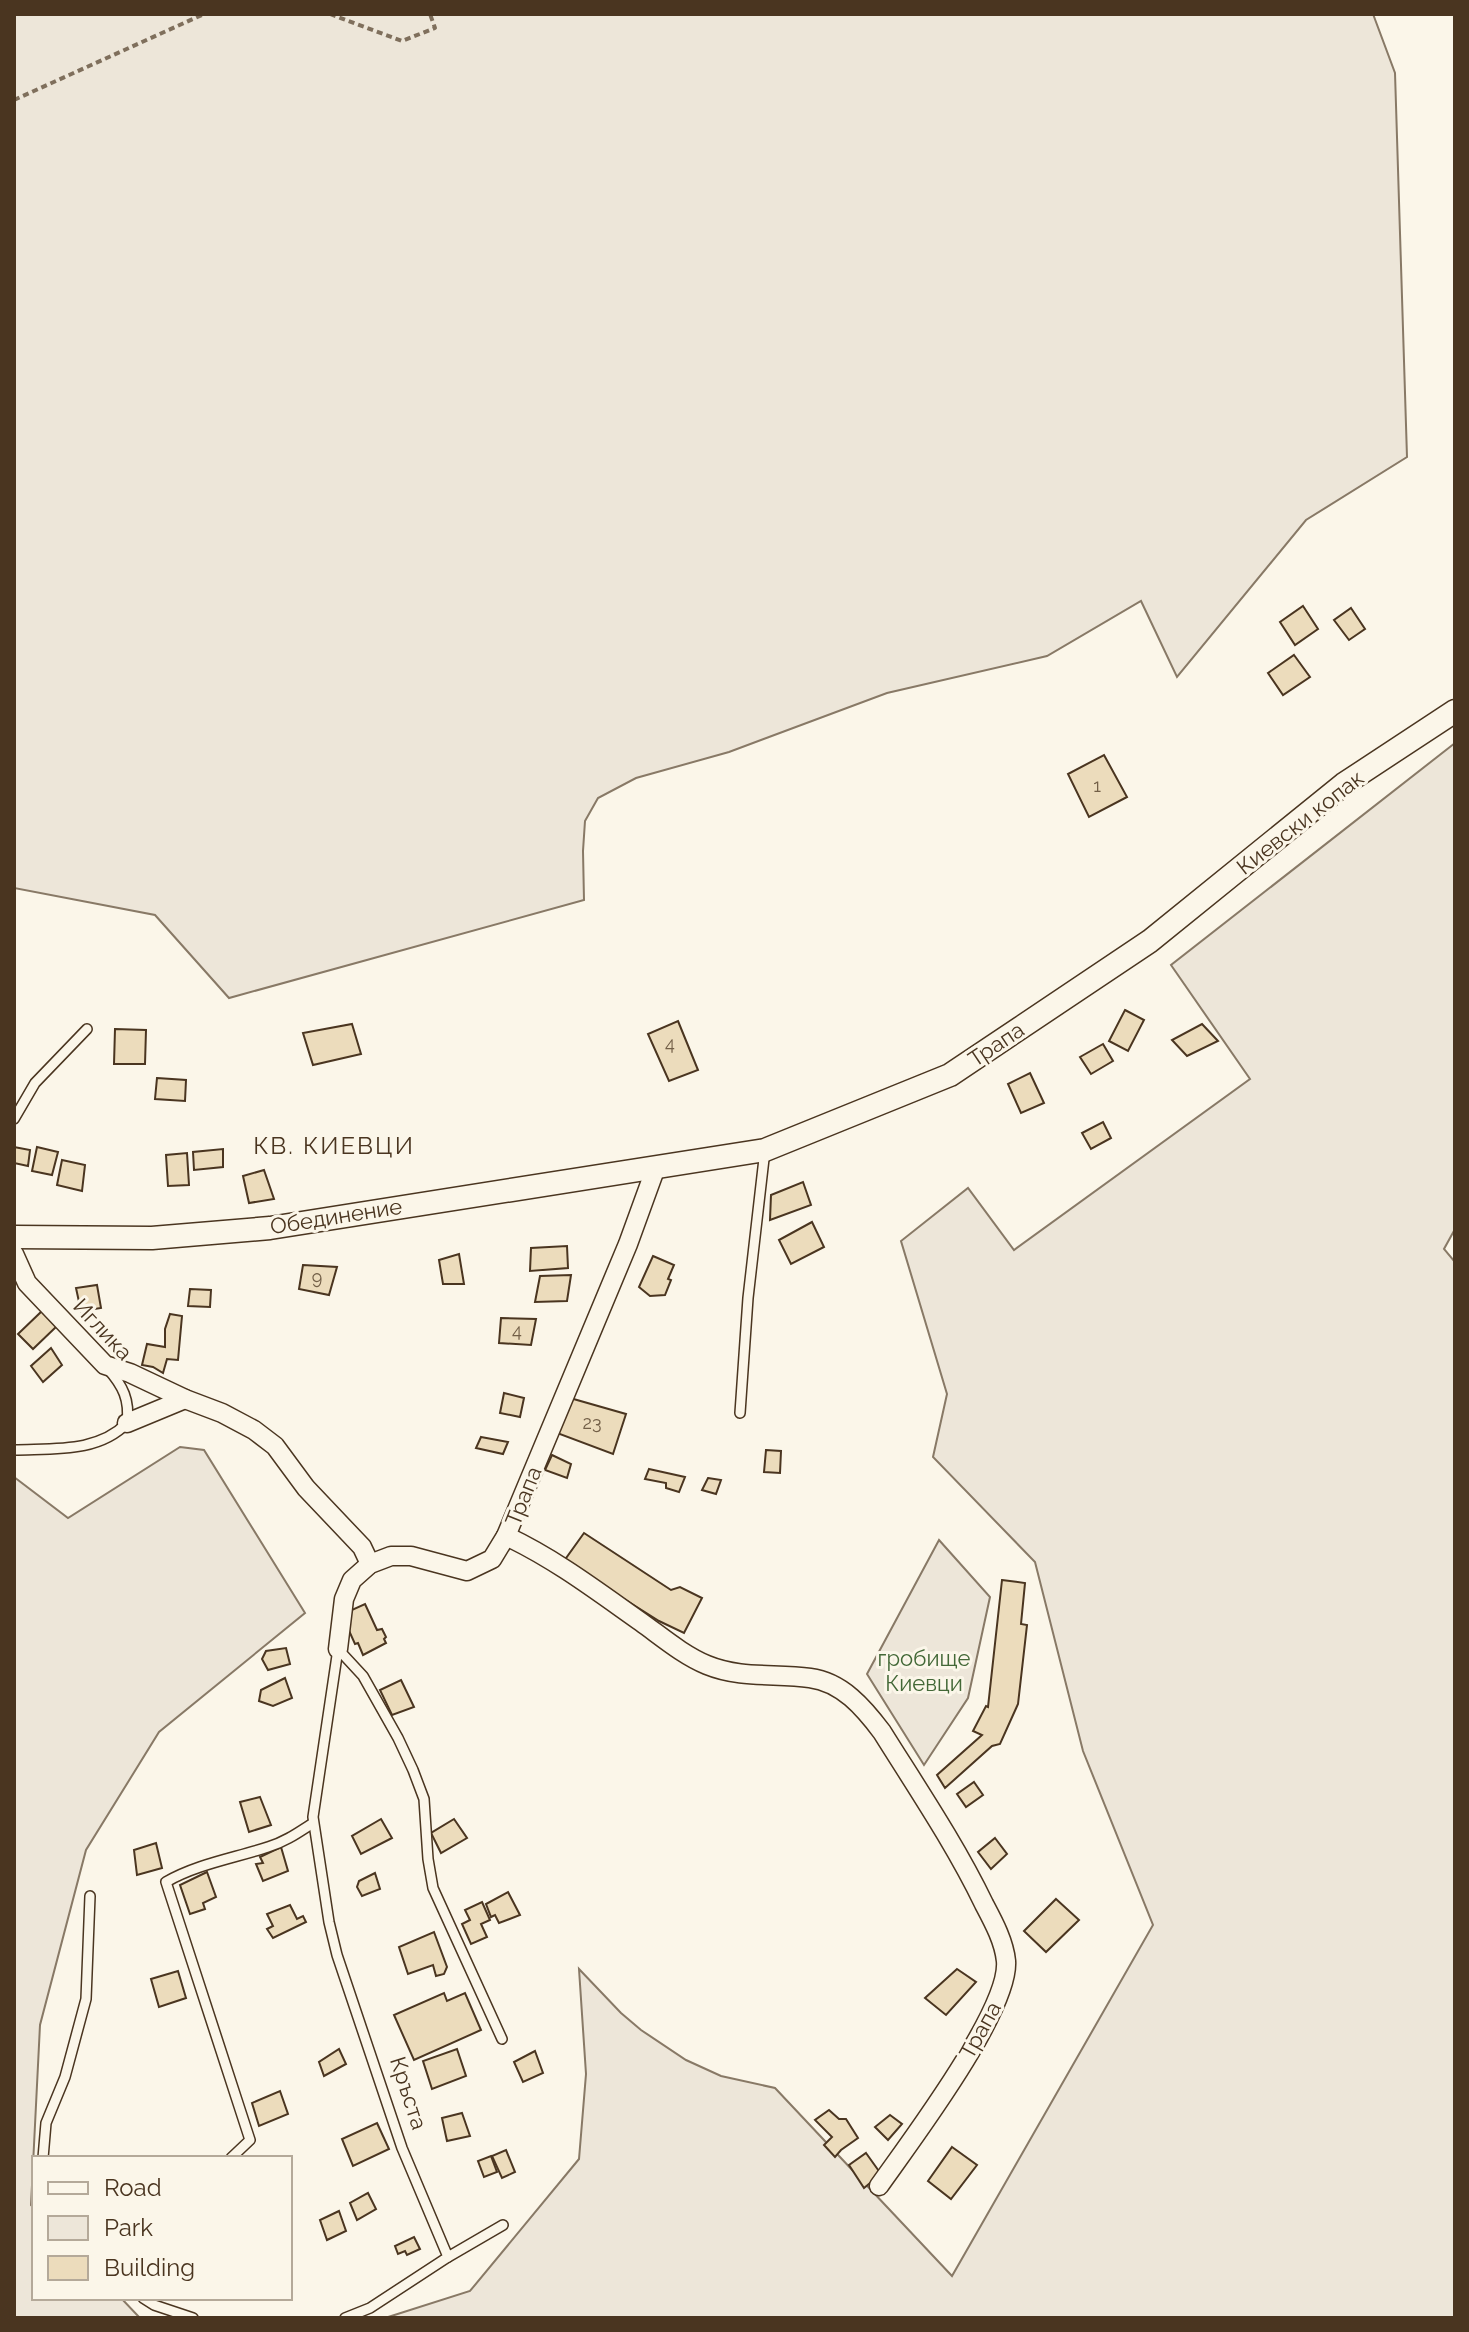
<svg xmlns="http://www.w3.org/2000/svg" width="1469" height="2332" font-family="Raleway,sans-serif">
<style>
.green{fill:#ede6d9;stroke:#887966;stroke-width:2}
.building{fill:#ecdcbc;stroke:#4a3520;stroke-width:2}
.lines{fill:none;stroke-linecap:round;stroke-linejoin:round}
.service-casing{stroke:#4a3520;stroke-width:12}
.minor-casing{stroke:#4a3520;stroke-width:21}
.tertiary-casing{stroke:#4a3520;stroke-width:25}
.path{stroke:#7f6f5c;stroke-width:4;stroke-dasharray:6 4;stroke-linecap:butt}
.service{stroke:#fbf6e9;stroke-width:9}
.minor{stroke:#fbf6e9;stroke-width:18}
.tertiary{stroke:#fbf6e9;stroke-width:22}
.labels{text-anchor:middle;stroke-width:6;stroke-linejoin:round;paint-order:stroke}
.number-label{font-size:18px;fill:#725f47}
.street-label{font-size:22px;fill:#4a3520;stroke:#fbf6e9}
.park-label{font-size:22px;fill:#436837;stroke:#fbf6e9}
.neighbourhood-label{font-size:24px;letter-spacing:2px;fill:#4a3520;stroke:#fbf6e9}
</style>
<rect width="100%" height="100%" fill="#fbf6e9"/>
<!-- green -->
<g class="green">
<polygon points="14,14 1373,14 1395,73 1407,457 1306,520 1177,677 1141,601 1047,656 887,693 729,752 636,778 598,798 585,821 583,851 584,900 229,998 155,915 14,888"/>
<polygon points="1455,743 1455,1229 1444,1249 1455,1262 1455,2318 385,2318 470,2291 579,2159 586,2074 579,1969 621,2013 641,2030 686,2060 721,2076 775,2088 952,2276 1153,1925 1083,1751 1035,1562 933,1457 947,1394 901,1241 968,1188 1014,1250 1250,1079 1171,965"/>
<polygon points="180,1447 204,1450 305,1613 159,1732 86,1850 40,2025 31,2205 34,2208 34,2298 121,2298 140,2318 14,2318 14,1477 68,1518"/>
<polygon points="939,1540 990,1597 968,1698 924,1765 867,1674"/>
</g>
<!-- building -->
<g class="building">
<polygon points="1303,606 1318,629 1295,645 1280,622"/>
<polygon points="1351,608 1365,629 1349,640 1334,620"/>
<polygon points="1294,655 1310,677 1283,695 1268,673"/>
<polygon points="1104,755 1127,797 1089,817 1068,774"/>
<polygon points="1125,1010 1144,1020 1128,1051 1109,1041"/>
<polygon points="678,1021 698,1070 669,1081 648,1034"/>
<polygon points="352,1024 361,1054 313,1065 303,1033"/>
<polygon points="1202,1024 1218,1041 1187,1056 1172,1040"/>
<polygon points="115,1029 146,1030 145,1064 114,1064"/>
<polygon points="1103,1044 1113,1061 1091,1074 1080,1057"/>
<polygon points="1030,1073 1044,1103 1021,1113 1008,1084"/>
<polygon points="157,1078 186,1080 185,1101 155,1099"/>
<polygon points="1103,1122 1111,1138 1091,1149 1082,1133"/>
<polygon points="14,1147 30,1150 28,1166 14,1163"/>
<polygon points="37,1147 58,1152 52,1175 32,1171"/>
<polygon points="223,1149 223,1167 194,1170 193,1152"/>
<polygon points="187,1153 189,1185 168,1186 166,1155"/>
<polygon points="62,1160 85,1165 82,1191 57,1185"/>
<polygon points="264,1170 274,1199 249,1203 243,1176"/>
<polygon points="803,1182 811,1205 770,1220 771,1195"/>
<polygon points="812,1222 824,1247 791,1264 779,1240"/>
<polygon points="567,1246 568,1268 530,1271 531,1248"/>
<polygon points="459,1254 464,1284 443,1284 439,1260"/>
<polygon points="653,1256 674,1265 668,1279 671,1280 665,1295 650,1296 639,1287"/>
<polygon points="303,1265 337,1267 329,1295 299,1289"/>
<polygon points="571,1275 567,1301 535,1302 540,1276"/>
<polygon points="97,1285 101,1308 81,1311 76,1288"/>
<polygon points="190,1289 211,1290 210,1307 188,1306"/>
<polygon points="42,1311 57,1326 33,1349 18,1334"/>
<polygon points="170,1314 182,1316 178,1360 167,1359 163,1373 153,1367 142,1365 147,1344 165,1347 165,1329"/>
<polygon points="501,1318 536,1319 531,1345 499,1343"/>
<polygon points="51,1348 62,1365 43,1382 31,1366"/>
<polygon points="504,1393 524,1398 520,1417 500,1413"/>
<polygon points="570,1398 626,1414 613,1454 557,1433"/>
<polygon points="481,1437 508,1442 503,1454 476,1448"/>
<polygon points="766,1450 781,1451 780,1473 764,1472"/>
<polygon points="552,1455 571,1464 567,1478 545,1470"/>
<polygon points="649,1469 685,1477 679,1492 666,1488 666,1483 645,1479"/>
<polygon points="708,1478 721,1480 716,1494 702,1490"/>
<polygon points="584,1533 671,1590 680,1587 702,1598 684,1633 659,1621 564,1561"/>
<polygon points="1002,1580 1025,1583 1021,1624 1027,1625 1018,1704 1000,1744 992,1746 945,1788 937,1775 982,1735 973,1731 986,1706 988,1707"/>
<polygon points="365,1604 377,1630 382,1629 386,1637 384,1639 386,1643 363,1655 358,1643 355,1644 346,1624 345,1613"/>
<polygon points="286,1648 290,1664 268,1670 262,1659 266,1651"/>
<polygon points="285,1678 292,1698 273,1706 259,1701 261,1690"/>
<polygon points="401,1680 414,1707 392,1715 380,1690"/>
<polygon points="974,1782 983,1795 966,1807 957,1794"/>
<polygon points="260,1797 271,1825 249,1832 240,1802"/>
<polygon points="381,1819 392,1838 361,1854 352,1836"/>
<polygon points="454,1819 467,1838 441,1853 431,1833"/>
<polygon points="995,1838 1007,1854 991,1869 978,1852"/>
<polygon points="156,1843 162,1868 137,1875 134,1850"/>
<polygon points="281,1847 288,1871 263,1881 256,1864 263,1863 260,1857"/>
<polygon points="207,1872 216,1897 203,1903 205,1909 190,1914 180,1885"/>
<polygon points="375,1873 380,1889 362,1896 357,1887 359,1881"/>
<polygon points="508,1892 520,1915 499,1923 495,1915 491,1917 486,1904"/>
<polygon points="1056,1899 1079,1920 1046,1952 1024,1931"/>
<polygon points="482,1902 490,1920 481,1924 487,1937 471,1944 462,1924 470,1920 465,1910"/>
<polygon points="290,1905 297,1919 303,1916 306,1922 273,1938 267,1929 273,1926 267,1914"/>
<polygon points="434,1932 447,1967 444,1974 436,1976 433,1965 408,1974 399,1947"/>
<polygon points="957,1969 976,1982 946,2015 925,1998"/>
<polygon points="178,1971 186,1998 159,2007 151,1979"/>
<polygon points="444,1993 447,2001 465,1993 481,2030 414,2060 394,2015"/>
<polygon points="339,2049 346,2064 324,2076 319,2062"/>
<polygon points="457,2049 466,2076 432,2089 423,2061"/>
<polygon points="535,2051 543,2073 523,2082 514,2062"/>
<polygon points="280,2091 288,2114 259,2126 252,2103"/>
<polygon points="829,2110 839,2119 846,2119 858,2138 841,2150 835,2157 824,2145 832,2137 815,2120"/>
<polygon points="462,2113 470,2136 447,2141 442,2118"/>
<polygon points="890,2115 902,2124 888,2140 875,2127"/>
<polygon points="377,2123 389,2149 353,2166 342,2139"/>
<polygon points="952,2147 977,2165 951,2199 928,2181"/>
<polygon points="506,2150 515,2172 502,2178 492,2156"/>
<polygon points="866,2153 881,2174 864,2188 849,2165"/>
<polygon points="491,2156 497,2172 484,2177 478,2161"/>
<polygon points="368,2193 376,2209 357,2220 350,2203"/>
<polygon points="339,2211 346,2231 327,2240 320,2220"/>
<polygon points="414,2237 420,2249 407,2255 405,2251 398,2254 395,2246"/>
</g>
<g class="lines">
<!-- service casing -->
<g class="service-casing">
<g id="service">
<polyline points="14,1119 35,1083 87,1029"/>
<polyline points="740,1413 748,1298 765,1150"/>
<path d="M14,1450C53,1448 98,1453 127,1423C130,1400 123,1386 108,1369"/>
<polyline points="338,1649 313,1817 329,1922 337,1955 402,2148 448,2257 370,2308 345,2318"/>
<polyline points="338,1649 363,1676 398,1738 413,1770 424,1799 428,1859 433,1888 502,2039"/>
<polyline points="43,2158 46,2123 65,2077 86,1999 90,1896"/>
<path d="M231,2158L250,2140L166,1882C197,1864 235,1858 268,1847C285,1842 299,1832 313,1823"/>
<polyline points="448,2257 503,2225"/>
<polyline points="143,2298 154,2305 193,2318"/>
</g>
</g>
<!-- minor casing -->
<g class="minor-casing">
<g id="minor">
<polyline points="14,1254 27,1283 105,1365 130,1373 185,1399 222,1413 254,1430 275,1446 306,1488 362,1547 370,1564"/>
<polyline points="127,1423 185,1399"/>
<path d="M506,1536C555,1559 597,1591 641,1622C662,1637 683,1655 707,1665C741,1679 776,1673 810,1678C842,1682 864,1708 882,1732C917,1788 955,1844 984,1904C993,1921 1004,1941 1006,1961C1010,2010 910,2142 879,2186"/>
<polyline points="338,1649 344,1599 352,1580 370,1564 391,1556 411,1556 467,1571 492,1559 506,1536 628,1244 656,1167"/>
</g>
</g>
<!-- tertiary casing -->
<g class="tertiary-casing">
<polyline id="tertiary" points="14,1237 152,1238 270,1228 765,1150 950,1075 1150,941 1344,784 1455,711"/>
</g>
<!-- path -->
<g class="path">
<polyline points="330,14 402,41 435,28 430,14"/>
<polyline points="14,100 204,14"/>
</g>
<!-- service -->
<use href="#service" class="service"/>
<!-- minor -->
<use href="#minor" class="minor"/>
<!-- tertiary -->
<use href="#tertiary" class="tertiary"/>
</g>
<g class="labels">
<!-- number labels -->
<g class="number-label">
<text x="1097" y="792">1</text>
<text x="670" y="1050">4</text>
<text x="317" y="1284">9</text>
<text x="517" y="1337">4</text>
<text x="592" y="1429">23</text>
</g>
<!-- street labels -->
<g class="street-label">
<text transform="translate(1300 822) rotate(-38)" y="8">Киевски копак</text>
<text transform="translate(996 1044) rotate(-34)" y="8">Трапа</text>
<text transform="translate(336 1216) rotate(-9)" y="8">Обединение</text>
<text transform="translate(103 1329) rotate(47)" y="8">Иглика</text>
<text transform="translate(523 1496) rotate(-68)" y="8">Трапа</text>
<text transform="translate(980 2030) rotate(-61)" y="8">Трапа</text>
<text transform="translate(409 2093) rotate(72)" y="8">Кръста</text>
</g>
<!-- park labels -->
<g class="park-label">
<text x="924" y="1666">гробище<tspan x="924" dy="25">Киевци</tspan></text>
</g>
<!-- neighbourhood labels -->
<g class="neighbourhood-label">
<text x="334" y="1154">КВ. КИЕВЦИ</text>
</g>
</g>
<!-- border -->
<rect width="1469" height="2332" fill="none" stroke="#4a3520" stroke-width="32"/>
<!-- legend -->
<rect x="32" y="2156" width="260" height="144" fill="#fbf6e9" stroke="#b4a999" stroke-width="2"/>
<rect x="48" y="2182" width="40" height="12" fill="#fbf6e9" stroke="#b4a999" stroke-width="2"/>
<text x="104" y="2196" font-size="24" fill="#4a3520">Road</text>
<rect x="48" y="2216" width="40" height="24" fill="#ede6d9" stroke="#b4a999" stroke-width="2"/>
<text x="104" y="2236" font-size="24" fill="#4a3520">Park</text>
<rect x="48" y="2256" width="40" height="24" fill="#ecdcbc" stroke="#b4a999" stroke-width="2"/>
<text x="104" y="2276" font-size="24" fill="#4a3520">Building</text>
</svg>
